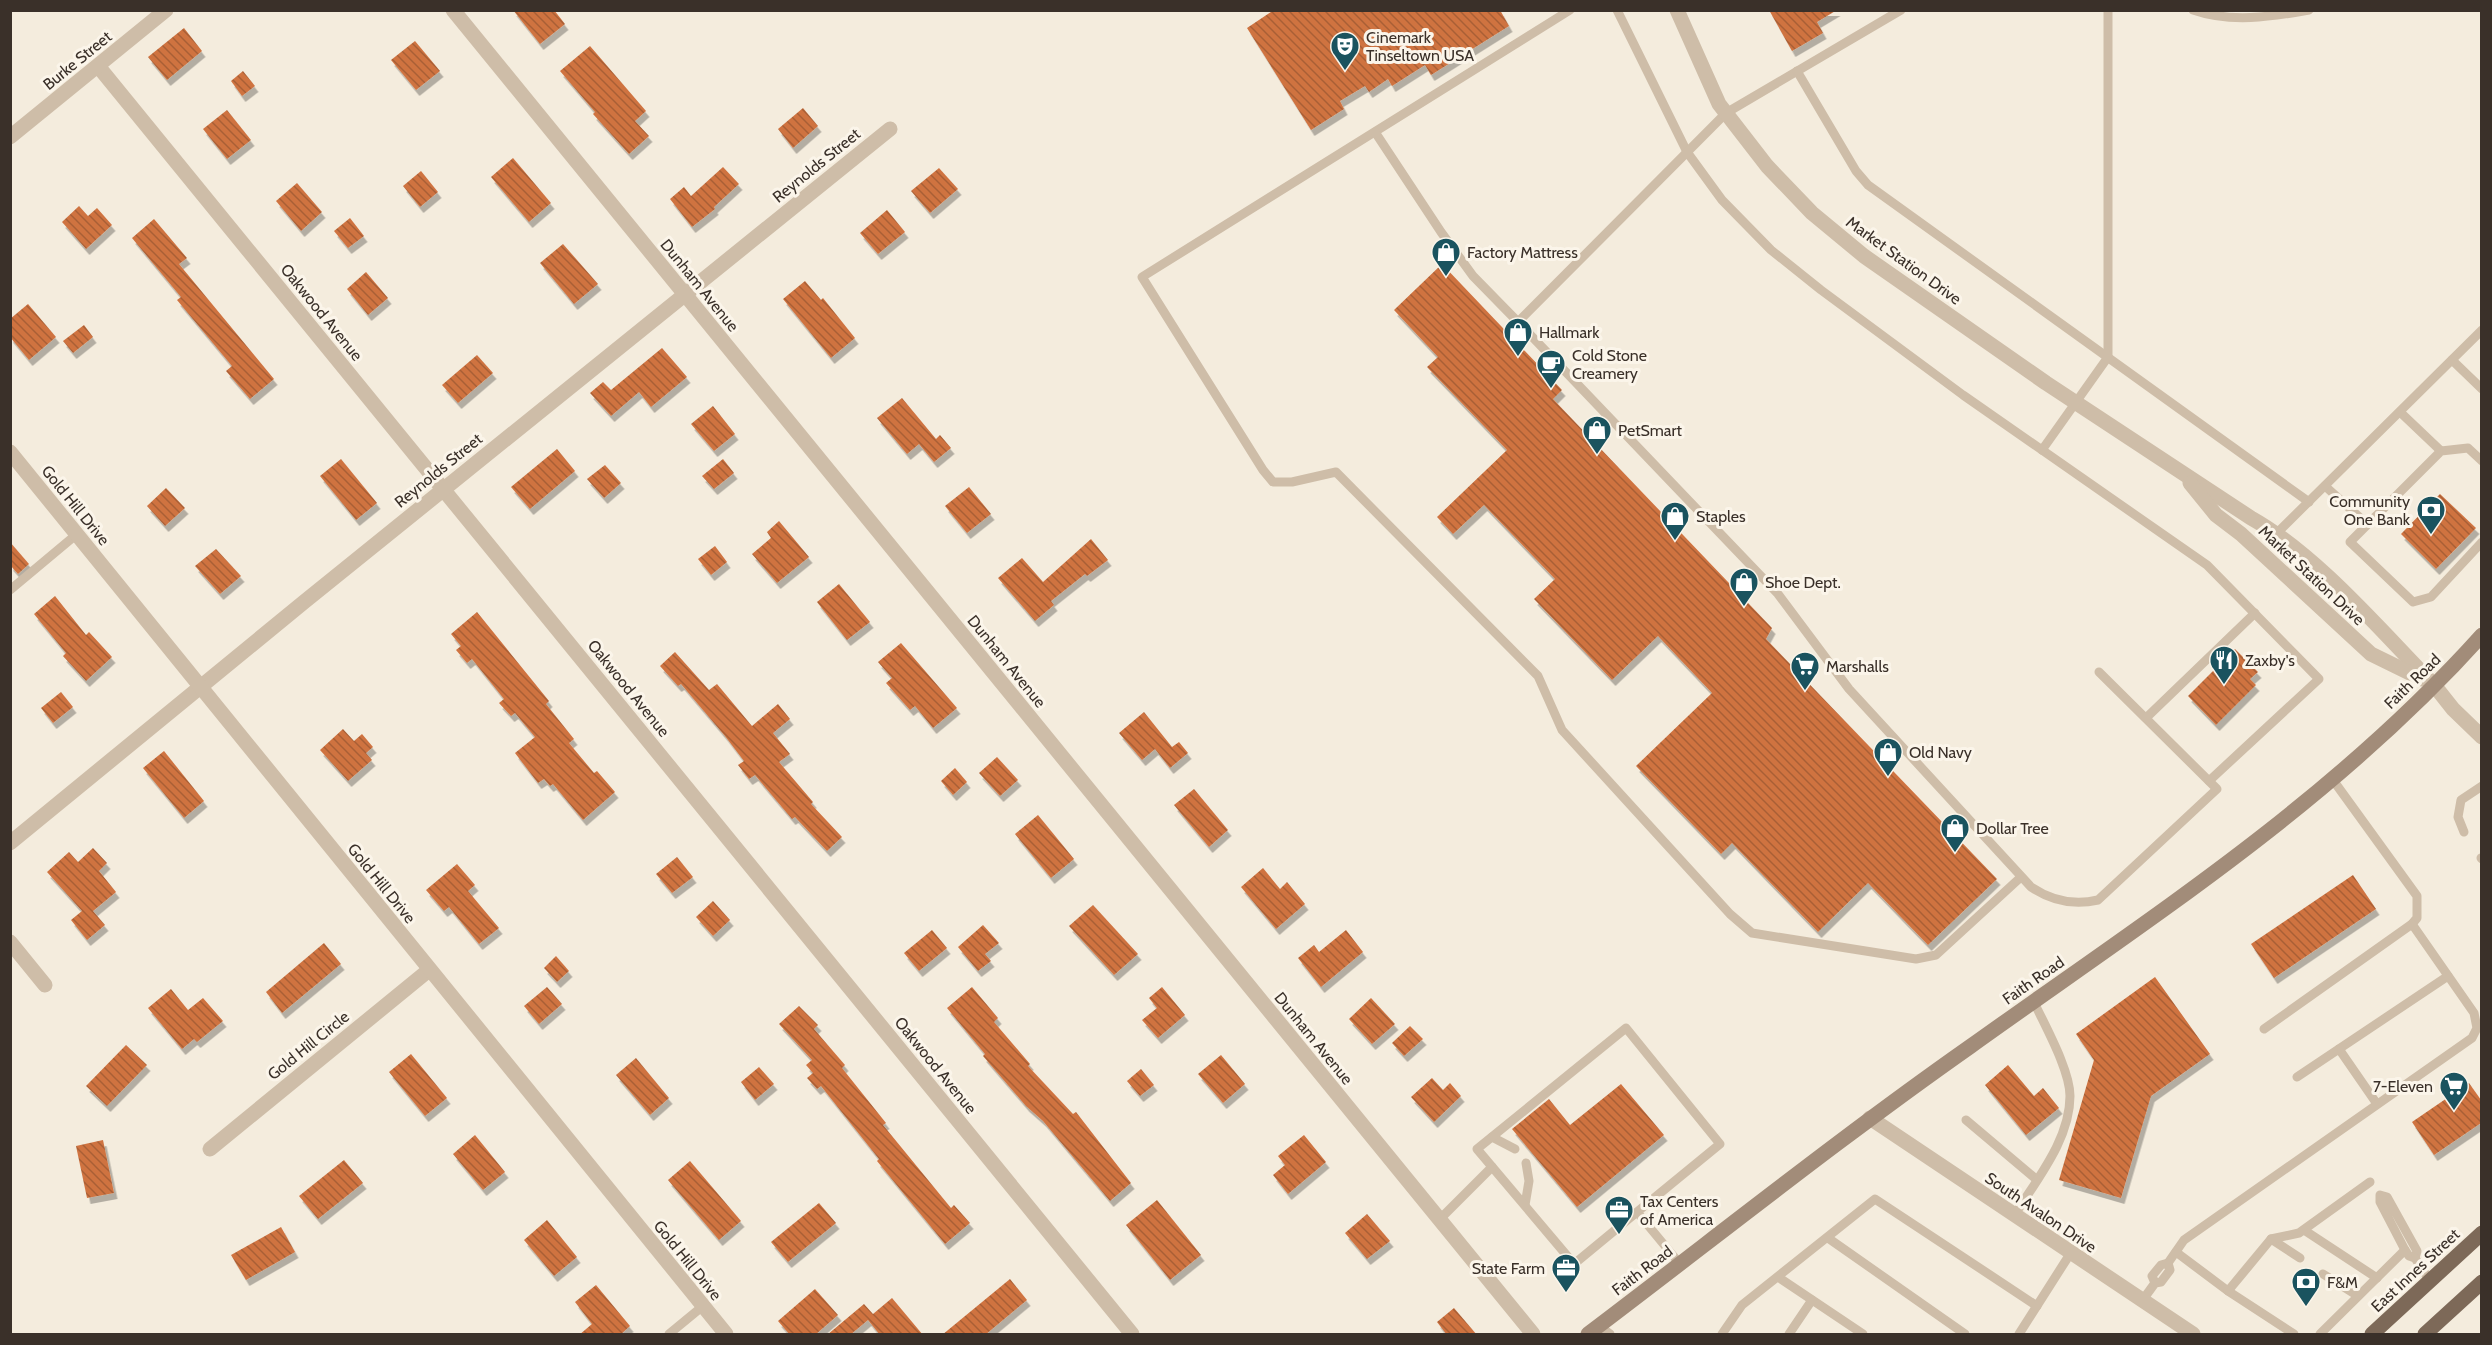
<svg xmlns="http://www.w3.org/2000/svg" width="2492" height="1345" font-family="Cabin,sans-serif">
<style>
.building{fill:url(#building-back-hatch);filter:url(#shadow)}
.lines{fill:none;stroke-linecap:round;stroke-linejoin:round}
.service{stroke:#cebda8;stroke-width:9}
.minor{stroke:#cebda8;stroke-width:15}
.tertiary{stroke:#cebda8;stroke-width:15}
.secondary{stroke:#a28c79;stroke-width:15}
.primary{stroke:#7d6958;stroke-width:15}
.labels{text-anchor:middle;stroke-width:6;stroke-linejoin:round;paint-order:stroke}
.poi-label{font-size:16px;fill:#3a3029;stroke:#fbf5ea;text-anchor:start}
.street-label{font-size:16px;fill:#3a3029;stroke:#fbf5ea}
</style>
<defs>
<pattern id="building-back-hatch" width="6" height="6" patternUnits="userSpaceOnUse" patternTransform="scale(1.5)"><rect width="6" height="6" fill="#cf7340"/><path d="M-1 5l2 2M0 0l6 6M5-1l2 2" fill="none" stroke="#a95f36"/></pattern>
<filter id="shadow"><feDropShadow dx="3.5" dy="6" stdDeviation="0" flood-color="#0004"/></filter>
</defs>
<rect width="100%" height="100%" fill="#f4ecdd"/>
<!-- building -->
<g class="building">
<polygon points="513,10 554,10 565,24 540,44"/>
<polygon points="1274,10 1500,10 1509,26 1431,75 1425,65 1392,86 1388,79 1369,92 1365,86 1340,101 1344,109 1311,130 1247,28"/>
<polygon points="1769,10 1837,10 1817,22 1823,33 1792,51"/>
<polygon points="184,28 202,51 167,80 148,57"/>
<polygon points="415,41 440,71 416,90 391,60"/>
<polygon points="590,46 646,111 635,121 649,136 629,154 593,114 595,112 560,71"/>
<polygon points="243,71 255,86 242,96 231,81"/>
<polygon points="803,108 818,126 793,148 778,129"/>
<polygon points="227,110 251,140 227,159 203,129"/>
<polygon points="513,158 551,203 529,222 491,177"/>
<polygon points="723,167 739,184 714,207 715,209 692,227 670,199 684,187 691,196"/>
<polygon points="939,168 958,189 930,213 911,191"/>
<polygon points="421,171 438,192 420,207 403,186"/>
<polygon points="297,183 322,212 301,231 276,201"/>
<polygon points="79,206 88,216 97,208 112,225 86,249 62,222"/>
<polygon points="887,210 905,232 878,254 860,233"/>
<polygon points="350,218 364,236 348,248 334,231"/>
<polygon points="154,219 187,258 179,264 274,379 250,399 226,371 232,366 177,300 181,297 132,238"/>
<polygon points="563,244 598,284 574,304 540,263"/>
<polygon points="1442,264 1562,390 1553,399 1772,628 1766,639 1997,879 1928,945 1868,883 1818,932 1732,843 1721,854 1636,766 1712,693 1658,636 1612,680 1534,599 1555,579 1484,505 1453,534 1437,517 1507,450 1427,367 1438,357 1394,310"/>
<polygon points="366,272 388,298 368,315 347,289"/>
<polygon points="805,281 821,300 823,298 855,338 831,358 783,299"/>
<polygon points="28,304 56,337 29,360 10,337 10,319"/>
<polygon points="84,325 93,337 73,353 63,341"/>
<polygon points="662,348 687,377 651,407 639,392 611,416 590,393 603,382 611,390"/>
<polygon points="477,355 493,373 458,403 442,385"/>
<polygon points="902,398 936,439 940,435 951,448 934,462 919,444 907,454 877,418"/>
<polygon points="713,406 735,434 714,451 691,424"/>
<polygon points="557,449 575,471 530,509 511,487"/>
<polygon points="341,459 377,503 356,520 320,476"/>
<polygon points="723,459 734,473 714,489 702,476"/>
<polygon points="605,465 621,483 604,498 587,479"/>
<polygon points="969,487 991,514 967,533 945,506"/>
<polygon points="166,488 185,508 165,526 147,506"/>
<polygon points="2440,494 2476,528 2436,569 2401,534"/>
<polygon points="779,521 809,557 777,583 752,554 771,538 767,532"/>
<polygon points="1091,539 1108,560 1087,576 1085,574 1051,601 1054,605 1035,621 998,578 1022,558 1043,582"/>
<polygon points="10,542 29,564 18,574 10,565"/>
<polygon points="715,546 727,562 711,575 698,559"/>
<polygon points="216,549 241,576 220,594 195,566"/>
<polygon points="839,584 870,622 847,640 817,602"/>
<polygon points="55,596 86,635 89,632 112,657 86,681 63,656 66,653 34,614"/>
<polygon points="477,612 549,701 546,704 574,739 569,743 594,773 597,771 615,792 583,820 553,784 550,786 544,779 538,783 515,753 535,737 515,713 511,716 499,703 504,699 472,659 467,663 456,650 461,646 451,634"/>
<polygon points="901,643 957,708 933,728 915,706 910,710 886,683 892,678 878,662"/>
<polygon points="2235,649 2258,672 2250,679 2256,685 2216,725 2188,696"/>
<polygon points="675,652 709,690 717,684 752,726 778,704 790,719 773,733 790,754 779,762 813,802 811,804 842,837 827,851 795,817 792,819 755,775 749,779 738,765 744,761 725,736 681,684 678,686 660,666"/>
<polygon points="61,692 73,707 53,723 41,708"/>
<polygon points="1144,712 1172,747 1179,742 1188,753 1170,768 1155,749 1142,760 1119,733"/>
<polygon points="343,729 354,741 362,734 373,747 366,753 372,760 348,781 320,750"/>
<polygon points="164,751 204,801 184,818 143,768"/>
<polygon points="997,757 1018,780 1000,796 979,773"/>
<polygon points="955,768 967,782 953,795 941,781"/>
<polygon points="1194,789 1228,830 1209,847 1174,805"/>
<polygon points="1038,815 1074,859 1051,878 1015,834"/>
<polygon points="93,848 107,863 99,871 116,892 93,911 105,925 87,940 71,920 82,911 47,872 69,852 78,862"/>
<polygon points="677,857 693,877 672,893 656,874"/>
<polygon points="457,864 475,885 468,891 499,928 479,944 449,907 444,911 426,890"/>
<polygon points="1263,868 1280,889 1287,882 1305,904 1276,929 1241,887"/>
<polygon points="2353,875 2376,909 2274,978 2251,944"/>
<polygon points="713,901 730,920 713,936 696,917"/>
<polygon points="1093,905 1138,954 1114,975 1069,926"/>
<polygon points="983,925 999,943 985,954 991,961 978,971 958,947"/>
<polygon points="932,930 947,948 919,971 904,953"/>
<polygon points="1346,930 1363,952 1321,987 1298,958 1314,945 1319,952"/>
<polygon points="324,943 341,964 282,1013 266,992"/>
<polygon points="556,956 569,971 557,982 544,968"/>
<polygon points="2155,977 2210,1054 2151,1096 2121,1198 2059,1180 2094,1060 2076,1034"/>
<polygon points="547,987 562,1004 539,1024 524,1006"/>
<polygon points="972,987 998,1018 994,1022 1030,1064 1028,1066 1073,1114 1076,1112 1131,1183 1110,1201 1043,1121 1026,1106 983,1056 985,1054 947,1008"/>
<polygon points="1162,987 1185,1015 1158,1038 1142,1020 1157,1008 1149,998"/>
<polygon points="171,989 188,1010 203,998 223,1021 197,1042 194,1039 182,1049 148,1008"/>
<polygon points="1371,998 1395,1024 1372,1044 1349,1019"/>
<polygon points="799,1006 818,1025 814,1029 845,1065 842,1068 886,1123 883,1125 951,1208 954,1205 970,1223 945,1244 877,1161 879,1159 821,1086 817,1089 807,1078 813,1073 806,1065 812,1060 779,1024"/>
<polygon points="1410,1026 1423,1039 1404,1056 1392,1043"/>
<polygon points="126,1045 147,1065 107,1106 86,1086"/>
<polygon points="411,1054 447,1098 425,1116 389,1072"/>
<polygon points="1221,1055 1245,1084 1223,1103 1198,1074"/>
<polygon points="636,1058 669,1098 650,1115 616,1075"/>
<polygon points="2008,1065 2034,1096 2043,1088 2059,1108 2026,1135 1985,1085"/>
<polygon points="759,1067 774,1084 755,1100 741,1082"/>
<polygon points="1141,1069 1154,1085 1140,1096 1127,1081"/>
<polygon points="1432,1078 1443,1090 1450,1083 1461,1096 1434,1122 1411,1097"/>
<polygon points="2469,1083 2481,1100 2481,1123 2434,1155 2412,1122"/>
<polygon points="1621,1084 1664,1135 1577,1207 1512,1129 1549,1099 1570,1125"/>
<polygon points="475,1135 505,1172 483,1190 453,1154"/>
<polygon points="1304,1135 1326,1162 1288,1194 1273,1175 1285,1165 1278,1156"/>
<polygon points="103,1140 114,1193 87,1198 76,1146"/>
<polygon points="344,1160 363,1183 318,1219 299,1196"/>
<polygon points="690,1161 741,1221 719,1240 668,1180"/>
<polygon points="1157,1200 1201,1255 1170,1280 1126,1225"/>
<polygon points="819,1203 836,1223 788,1262 771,1242"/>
<polygon points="1367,1214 1390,1241 1367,1259 1345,1233"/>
<polygon points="547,1220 577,1257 554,1276 524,1240"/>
<polygon points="281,1227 295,1252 246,1280 231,1255"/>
<polygon points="1010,1279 1027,1300 985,1335 942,1335"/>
<polygon points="596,1285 630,1326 620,1335 579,1335 592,1324 575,1302"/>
<polygon points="815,1289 838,1315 815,1335 790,1335 778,1321"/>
<polygon points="892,1298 923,1335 880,1335 868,1320 850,1335 827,1335 864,1304 873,1314"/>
<polygon points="1454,1308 1477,1335 1447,1335 1437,1322"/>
</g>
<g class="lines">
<!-- service -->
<g class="service">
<polyline points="1570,10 1142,277 1263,470 1273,482 1292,482 1336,472 1538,676 1562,730 1730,914 1752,933 1916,959 1936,955 2021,877"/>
<polyline points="1617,10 1687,152 1722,200 1771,250 1821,290 1963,395 2207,565 2319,679 2209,781"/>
<path d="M1901,10L1726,113L1518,322L1778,594L1849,689L2031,887C2052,901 2073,906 2098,900L2217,789L2099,672"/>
<path d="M2193,10C2230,23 2271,17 2309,10"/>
<polyline points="1797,71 1856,171 1868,185 2309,502"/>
<polyline points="1375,132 1441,232 1473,276 1518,322"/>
<polyline points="2452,360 2482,389"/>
<polyline points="2400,412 2441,451"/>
<polyline points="2042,450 2108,357 2108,10"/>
<polyline points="2482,461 2468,448 2441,451 2350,542 2413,602 2431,597 2482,542"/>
<polyline points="2325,486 2367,524"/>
<polyline points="2277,533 2482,330"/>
<polyline points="10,590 77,534"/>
<polyline points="2146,718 2255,613"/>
<polyline points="2464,832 2458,817 2461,800 2482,786"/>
<polyline points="2481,858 2482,859"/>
<polyline points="2264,1029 2412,924 2417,918 2417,896 2333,780"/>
<polyline points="2339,1049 2377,1104"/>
<polyline points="2297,1077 2448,976"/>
<polyline points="1966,1120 2036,1179"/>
<polyline points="1492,1137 1515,1149"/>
<polygon points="2380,1195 2387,1197 2417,1251 2415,1258 2409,1256 2405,1250 2380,1202"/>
<polyline points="1525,1205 1529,1181 1526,1163"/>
<polyline points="1637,1212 1574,1264 1477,1149 1626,1028 1720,1144 1637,1212 1680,1264"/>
<path d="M2014,1216C2036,1180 2070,1140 2070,1096C2070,1070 2045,1026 2034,1002"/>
<polyline points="1439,1220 1492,1167"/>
<polyline points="2304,1230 2377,1278"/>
<polyline points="1828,1238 1965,1334"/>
<polyline points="2271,1239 2300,1258"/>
<polyline points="2176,1252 2228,1291 2271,1239 2299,1233 2370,1182"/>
<polyline points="2415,1258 2430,1281"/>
<polyline points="2168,1263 2184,1240 2472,1038 2477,1028 2474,1013 2412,924"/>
<polyline points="2323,1274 2358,1296"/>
<polyline points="1778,1277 1863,1334"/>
<polyline points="2228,1291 2294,1334"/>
<polyline points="2142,1301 2155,1283 2161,1282 2170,1270 2168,1263 2161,1265 2152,1276 2155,1283"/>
<polyline points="1599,1326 1610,1334"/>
<polyline points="669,1334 703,1306"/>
<polyline points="1722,1334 1742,1305 1875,1199 2037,1306"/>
<polyline points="1789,1334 1812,1300"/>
<polyline points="2019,1334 2070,1254"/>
<polyline points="2320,1334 2405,1250"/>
</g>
<!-- minor -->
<g class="minor">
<polyline points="453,10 1533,1334"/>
<path d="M1677,10L1719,104L1767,166L1812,213L1864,256L2046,383L2251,518C2317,555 2381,631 2434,685"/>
<polyline points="98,66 1132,1334"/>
<polyline points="10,137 166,10"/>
<polyline points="2190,483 2216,515 2241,534 2371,654 2422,679"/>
<polyline points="10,843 304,602 890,129"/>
<polyline points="10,942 45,985"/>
<polyline points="1870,1118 2193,1334"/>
<polyline points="210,1149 429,970"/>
</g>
<!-- tertiary -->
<g class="tertiary">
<polyline points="10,452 726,1334"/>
<polyline points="2434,685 2453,709 2482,737"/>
</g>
<!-- secondary -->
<path class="secondary" d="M1588,1334C1715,1238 1840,1138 1971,1046C2151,917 2332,802 2482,635"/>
<!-- primary -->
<g class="primary">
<polyline points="2372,1334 2482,1233"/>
<polyline points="2425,1334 2482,1282"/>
</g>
</g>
<!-- icons -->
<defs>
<g id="theatre-pin" transform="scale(1.5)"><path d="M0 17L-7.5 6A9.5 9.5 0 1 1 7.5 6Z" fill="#1a535f" stroke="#fbf5ea"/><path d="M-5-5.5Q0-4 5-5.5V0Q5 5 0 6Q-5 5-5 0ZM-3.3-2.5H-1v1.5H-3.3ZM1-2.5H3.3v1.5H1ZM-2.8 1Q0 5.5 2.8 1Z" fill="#fff"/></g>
<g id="shop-pin" transform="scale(1.5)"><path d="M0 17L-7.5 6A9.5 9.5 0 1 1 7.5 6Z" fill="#1a535f" stroke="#fbf5ea"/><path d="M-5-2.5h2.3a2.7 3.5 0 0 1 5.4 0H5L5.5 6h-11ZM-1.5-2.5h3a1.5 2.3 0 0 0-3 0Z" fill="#fff"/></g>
<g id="cafe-pin" transform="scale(1.5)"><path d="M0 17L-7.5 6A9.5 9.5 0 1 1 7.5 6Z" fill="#1a535f" stroke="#fbf5ea"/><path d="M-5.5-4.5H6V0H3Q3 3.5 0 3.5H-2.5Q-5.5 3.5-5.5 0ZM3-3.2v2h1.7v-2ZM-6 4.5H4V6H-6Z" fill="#fff"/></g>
<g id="bank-pin" transform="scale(1.5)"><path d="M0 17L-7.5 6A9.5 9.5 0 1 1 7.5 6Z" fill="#1a535f" stroke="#fbf5ea"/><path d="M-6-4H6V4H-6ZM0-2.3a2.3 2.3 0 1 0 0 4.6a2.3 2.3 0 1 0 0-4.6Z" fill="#fff"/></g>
<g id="restaurant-pin" transform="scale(1.5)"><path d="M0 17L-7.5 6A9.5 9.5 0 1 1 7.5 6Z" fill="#1a535f" stroke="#fbf5ea"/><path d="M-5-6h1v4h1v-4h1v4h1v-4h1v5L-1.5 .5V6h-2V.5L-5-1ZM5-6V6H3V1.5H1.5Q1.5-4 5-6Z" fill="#fff"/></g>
<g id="supermarket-pin" transform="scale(1.5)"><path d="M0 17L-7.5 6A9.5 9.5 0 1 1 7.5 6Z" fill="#1a535f" stroke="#fbf5ea"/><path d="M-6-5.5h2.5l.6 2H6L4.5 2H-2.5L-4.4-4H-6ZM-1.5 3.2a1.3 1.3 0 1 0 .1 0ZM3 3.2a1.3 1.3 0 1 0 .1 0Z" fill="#fff"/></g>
<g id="office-pin" transform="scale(1.5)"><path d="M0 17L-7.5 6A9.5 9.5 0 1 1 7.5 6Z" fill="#1a535f" stroke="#fbf5ea"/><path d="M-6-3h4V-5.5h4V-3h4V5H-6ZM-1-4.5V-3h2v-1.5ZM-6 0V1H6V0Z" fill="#fff"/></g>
</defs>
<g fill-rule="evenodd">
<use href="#theatre-pin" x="1345" y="46"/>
<use href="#shop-pin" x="1446" y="252"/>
<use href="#shop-pin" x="1518" y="332"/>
<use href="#cafe-pin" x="1551" y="364"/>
<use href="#shop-pin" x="1597" y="430"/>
<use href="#bank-pin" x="2431" y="510"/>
<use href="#shop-pin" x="1675" y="516"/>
<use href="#shop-pin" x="1744" y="582"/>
<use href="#restaurant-pin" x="2224" y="660"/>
<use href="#supermarket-pin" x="1805" y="666"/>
<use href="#shop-pin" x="1888" y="752"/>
<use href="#shop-pin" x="1955" y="828"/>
<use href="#supermarket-pin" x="2454" y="1086"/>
<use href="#office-pin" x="1619" y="1210"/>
<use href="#office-pin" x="1566" y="1268"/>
<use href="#bank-pin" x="2306" y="1282"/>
</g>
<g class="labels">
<!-- poi labels -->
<g class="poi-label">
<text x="1366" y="43">Cinemark<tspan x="1366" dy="18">Tinseltown USA</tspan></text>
<text x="1467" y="258">Factory Mattress</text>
<text x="1539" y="338">Hallmark</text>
<text x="1572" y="361">Cold Stone<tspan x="1572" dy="18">Creamery</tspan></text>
<text x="1618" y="436">PetSmart</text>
<text x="2410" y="507" text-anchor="end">Community<tspan x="2410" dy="18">One Bank</tspan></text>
<text x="1696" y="522">Staples</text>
<text x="1765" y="588">Shoe Dept.</text>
<text x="2245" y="666">Zaxby's</text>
<text x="1826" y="672">Marshalls</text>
<text x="1909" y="758">Old Navy</text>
<text x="1976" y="834">Dollar Tree</text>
<text x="2433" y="1092" text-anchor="end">7-Eleven</text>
<text x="1640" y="1207">Tax Centers<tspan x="1640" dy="18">of America</tspan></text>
<text x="1545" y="1274" text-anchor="end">State Farm</text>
<text x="2327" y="1288">F&amp;M</text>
</g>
<!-- street labels -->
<g class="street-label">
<text transform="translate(77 60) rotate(-39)" y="6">Burke Street</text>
<text transform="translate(816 165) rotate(-39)" y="6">Reynolds Street</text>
<text transform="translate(1904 260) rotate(36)" y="6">Market Station Drive</text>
<text transform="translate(700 285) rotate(51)" y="6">Dunham Avenue</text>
<text transform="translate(322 312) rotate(51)" y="6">Oakwood Avenue</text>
<text transform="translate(438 470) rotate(-39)" y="6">Reynolds Street</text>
<text transform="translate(76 505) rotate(51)" y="6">Gold Hill Drive</text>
<text transform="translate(2312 575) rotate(43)" y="6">Market Station Drive</text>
<text transform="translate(1007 661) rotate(51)" y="6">Dunham Avenue</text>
<text transform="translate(2412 681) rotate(-44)" y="6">Faith Road</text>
<text transform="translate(629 688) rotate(51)" y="6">Oakwood Avenue</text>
<text transform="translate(382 883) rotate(51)" y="6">Gold Hill Drive</text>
<text transform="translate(2033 980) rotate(-35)" y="6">Faith Road</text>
<text transform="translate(1314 1038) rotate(51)" y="6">Dunham Avenue</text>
<text transform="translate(308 1045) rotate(-39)" y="6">Gold Hill Circle</text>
<text transform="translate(936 1065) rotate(51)" y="6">Oakwood Avenue</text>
<text transform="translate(2041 1212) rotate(34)" y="6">South Avalon Drive</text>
<text transform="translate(688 1260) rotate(51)" y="6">Gold Hill Drive</text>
<text transform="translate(1642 1270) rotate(-37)" y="6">Faith Road</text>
<text transform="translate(2415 1270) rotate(-43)" y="6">East Innes Street</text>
</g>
</g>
<!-- border -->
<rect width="2492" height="1345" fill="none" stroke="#3a3029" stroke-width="24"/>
</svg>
